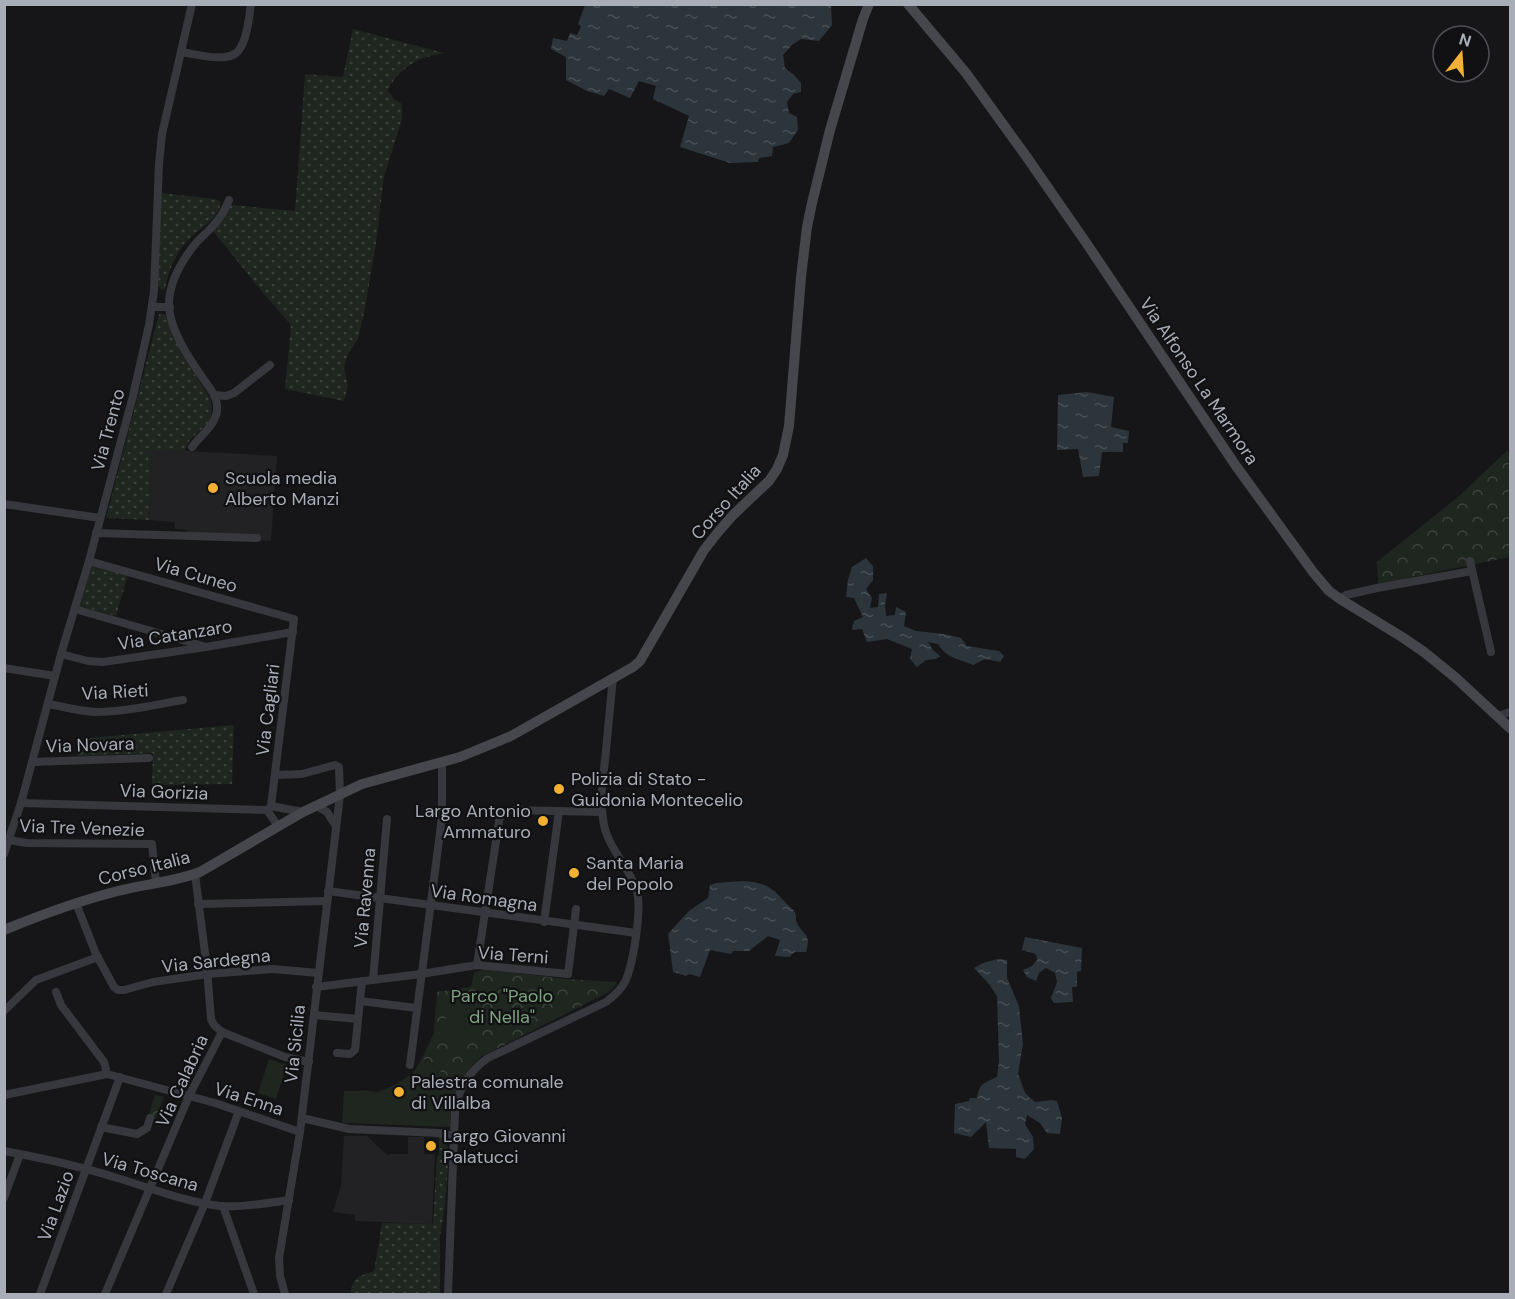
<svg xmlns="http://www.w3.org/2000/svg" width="1515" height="1299" font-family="'DM Sans',sans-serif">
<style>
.built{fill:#222225}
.grass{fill:url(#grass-dots)}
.park{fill:url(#park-crowns)}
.pitch{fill:#1e261f}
.water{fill:url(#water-ripples)}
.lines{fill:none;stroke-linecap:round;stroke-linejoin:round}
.street{stroke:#37383d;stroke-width:8}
.secondary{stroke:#45474d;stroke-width:10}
.poi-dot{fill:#f2b134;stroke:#111113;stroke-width:2}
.labels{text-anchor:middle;stroke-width:4.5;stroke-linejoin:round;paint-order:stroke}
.street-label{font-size:18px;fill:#a8adb8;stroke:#111113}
.poi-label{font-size:18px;fill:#a8adb8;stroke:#111113;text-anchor:start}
.park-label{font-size:18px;fill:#7fa381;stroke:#111113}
</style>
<defs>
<pattern id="grass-dots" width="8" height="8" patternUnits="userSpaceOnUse" patternTransform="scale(1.5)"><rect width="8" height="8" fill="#1e261f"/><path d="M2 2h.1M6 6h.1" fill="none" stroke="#3c433d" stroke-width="1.8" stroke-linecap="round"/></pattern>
<pattern id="park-crowns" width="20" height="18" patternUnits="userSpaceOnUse" patternTransform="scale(1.5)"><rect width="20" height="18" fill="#1e261f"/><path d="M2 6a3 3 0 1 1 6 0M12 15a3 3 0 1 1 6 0" fill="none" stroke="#3c433d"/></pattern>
<pattern id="water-ripples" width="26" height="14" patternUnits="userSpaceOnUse" patternTransform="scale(1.5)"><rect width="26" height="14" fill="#2c353c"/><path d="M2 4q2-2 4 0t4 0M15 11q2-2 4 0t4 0" fill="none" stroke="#485056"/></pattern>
</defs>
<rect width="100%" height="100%" fill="#161618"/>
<!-- built -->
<g class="built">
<polygon points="152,449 277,456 271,541 187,538 187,530 175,529 175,522 149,520"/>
<polygon points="344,1136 367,1136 387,1155 390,1154 408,1154 408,1137 424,1137 424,1154 435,1154 432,1224 355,1221 355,1215 333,1212 341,1185"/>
</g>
<!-- grass -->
<g class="grass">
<path d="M353,29L444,53C421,58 413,60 396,77C393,82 390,84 388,90L394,99L402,104V119L384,177L376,243L365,309L358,339L348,354L344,368L348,386L344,401L285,389L291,325L264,294L213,231L231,205L295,211L305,74L343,77Z"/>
<path d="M161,193L215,199L221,202C218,221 199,228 187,241C175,255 168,271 165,289L161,290L158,285Z"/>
<polygon points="159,314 165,314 181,353 207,393 211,402 212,412 210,421 189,441 185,451 152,450 149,520 106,518"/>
<polygon points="92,565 128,575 116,616 80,606"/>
<polygon points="234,725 232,784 152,785 153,753 77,756 78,739"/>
<path d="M434,1135L439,1136L444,1140L449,1150L445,1207L440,1236V1294H351C352,1277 359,1276 374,1271L382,1223L433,1224L437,1156L439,1155V1138L435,1137Z"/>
</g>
<!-- park -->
<g class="park">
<polygon points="1508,450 1510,458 1510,557 1441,571 1378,585 1377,562 1458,497"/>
<path d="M484,969L566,979L617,982L613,988L607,993L482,1056C472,1064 465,1073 459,1085L422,1058L434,1033L437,992L471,987L474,973Z"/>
<polygon points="155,1095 164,1097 155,1120 148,1117"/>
</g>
<!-- pitch -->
<g class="pitch">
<polygon points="448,999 467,1001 462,1041 443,1039"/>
<polygon points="422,1058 459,1085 452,1100 450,1127 342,1123 344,1091 358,1091 362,1090 377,1092 395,1085 413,1073"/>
<polygon points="269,1059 287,1065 276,1099 258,1093"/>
</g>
<!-- water -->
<g class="water">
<polygon points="585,5 831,5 832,25 819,41 801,39 792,45 783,55 785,68 794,75 801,83 801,92 793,94 787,102 789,113 797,117 798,130 789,143 773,147 772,156 759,158 758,162 730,163 680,147 689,116 653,99 656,86 639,81 630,98 609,89 604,96 587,91 566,80 566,57 551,49 553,38 567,41 570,33 577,35 581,26 578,24"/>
<polygon points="1087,392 1114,397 1111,427 1129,431 1128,443 1123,443 1123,452 1102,452 1099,476 1083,477 1078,449 1057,450 1058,395"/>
<path d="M866,558L873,566V580L866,589L872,598L870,608L878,607L879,594L887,593L885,605L886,616L895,615L896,607L906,612L904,626L916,631L944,634L961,638L967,646L999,651L1004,656L1000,662L985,659L973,665C957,658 948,659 938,644L928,642L933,650L940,656L936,659L926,660L917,667L910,659L912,649L887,639L867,642L862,629L852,630L854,621L863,617L854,598L846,597L848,580L852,567Z"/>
<path d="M742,881C764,882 772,887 786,903C789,906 794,910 795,913C797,917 795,920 797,923C802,935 812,932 806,952H795L791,955L790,957L775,956L780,940L768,936L749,951H733L731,954L710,950L700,977L689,974L686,976L673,972L668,934L689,911L708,898L710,885L716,883Z"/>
<polygon points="1025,937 1082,948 1081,971 1077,972 1077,987 1072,987 1073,1002 1054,1003 1051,998 1057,982 1055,973 1046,968 1039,973 1036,981 1027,977 1023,970 1032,966 1037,960 1036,954 1022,950"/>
<path d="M998,959L1007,960V978L1019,1006L1023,1044L1018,1073L1025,1093L1035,1102L1052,1100L1057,1101L1062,1118L1060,1134L1047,1133L1040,1123L1027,1115L1025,1124L1033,1137L1034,1149L1025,1159L1016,1157V1149L989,1148L986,1122L971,1137L954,1133L955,1104L969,1101L970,1098H977C980,1083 984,1083 997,1077L999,1061L997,996L989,984L974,968L983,963Z"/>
</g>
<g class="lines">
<!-- street -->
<g class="street">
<path d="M181,52C195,54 230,64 239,50C247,39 249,18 251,4"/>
<polyline points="152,307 170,307"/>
<polyline points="214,395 226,396 234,393 270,365"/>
<path d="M192,447C199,437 210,430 215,418C218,412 218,407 216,400C214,392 207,384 202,377C188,357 168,327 169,302C170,281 183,259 196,243C201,237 207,233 212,227C220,219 225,210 229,200"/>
<polyline points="4,504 100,518"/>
<polyline points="96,533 257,538"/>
<polyline points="89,561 294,619 271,806"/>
<polyline points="1470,561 1491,652"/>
<polyline points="1340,599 1346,595 1377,588 1472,571"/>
<polyline points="75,609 203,646"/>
<polyline points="61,654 88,661 103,662 206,647 293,632"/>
<polyline points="4,668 55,676"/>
<path d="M49,704C64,707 79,711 95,712C124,712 154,705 183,700"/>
<polyline points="1498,716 1510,712"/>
<polyline points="32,762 149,758"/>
<polyline points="275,775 302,774 335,765 339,767 340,795 300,1132 279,1258 280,1276 285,1294"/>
<polyline points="21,803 267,810 271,806 303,812"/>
<polyline points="317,806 327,812 336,826"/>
<polyline points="267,810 278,826"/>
<polyline points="9,840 27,843 152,844 156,883"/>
<polyline points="4,854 21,803 61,654 89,561 133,396 149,325 154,291 159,164 162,134 192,4"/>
<polyline points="328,891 636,933"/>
<polyline points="76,903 96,954 114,987 118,990 124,990 153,982 208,974 273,969 318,973"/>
<polyline points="198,904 327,901"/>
<polyline points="544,922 559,811"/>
<polyline points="477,965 499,821 501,814 511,810 602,812"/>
<polyline points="373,980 387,819"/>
<polyline points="316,987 421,974 477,965 568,974 576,909"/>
<polyline points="56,992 61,1005 104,1062 107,1074"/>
<polyline points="360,1001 417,1008"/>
<polyline points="4,1011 36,980 98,957"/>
<polyline points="314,1015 358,1019"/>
<polyline points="222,1032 285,1057 309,1062"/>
<polyline points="337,1053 350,1054 355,1050 362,981"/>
<polyline points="410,1065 442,817 442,762"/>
<polyline points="4,1095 107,1074 215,1103 300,1132"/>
<polyline points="302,1118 349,1129 439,1133 454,1136"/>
<polyline points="101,1127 137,1134 147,1128 150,1118"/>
<path d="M4,1151C42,1158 80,1166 117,1178C151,1188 185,1202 220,1206C241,1208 268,1203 289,1200"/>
<polyline points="4,1198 20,1154"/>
<polyline points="223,1206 254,1294"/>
<polyline points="40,1294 120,1077"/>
<polyline points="105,1294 189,1096 222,1032 214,1025 211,1019 207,969 195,874"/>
<polyline points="166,1294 205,1203 239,1111"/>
<path d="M448,1294L455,1112C458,1089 469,1071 488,1058L606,1002C614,996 620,991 625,982C633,965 643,906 636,888C627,864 606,846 603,819C600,799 603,779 605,760C608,732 610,705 613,678"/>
</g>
<!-- secondary -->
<g class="secondary">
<polyline points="908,4 966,73 1026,156 1087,244 1236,466 1313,572 1329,591 1340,599 1402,637 1424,652 1456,678 1510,728"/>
<path d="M4,930C43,914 78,901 118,891C145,884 174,882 200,872L303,812L362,784L460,757L511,736L633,667L640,661L704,550L719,531L733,515L769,481L777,469L783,455L789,426L801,277L807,227L812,203L830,130L863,19L869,4"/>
</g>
</g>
<!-- markers -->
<g class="poi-dot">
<circle cx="213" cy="488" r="6"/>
<circle cx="559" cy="789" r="6"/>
<circle cx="543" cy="821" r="6"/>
<circle cx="574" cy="873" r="6"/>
<circle cx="399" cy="1092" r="6"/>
<circle cx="431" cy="1146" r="6"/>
</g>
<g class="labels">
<!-- street labels -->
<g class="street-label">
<text transform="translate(1199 381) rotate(56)" y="6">Via Alfonso La Marmora</text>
<text transform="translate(108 430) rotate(-75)" y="6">Via Trento</text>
<text transform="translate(726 502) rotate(-48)" y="6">Corso Italia</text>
<text transform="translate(196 575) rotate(16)" y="6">Via Cuneo</text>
<text transform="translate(175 635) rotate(-9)" y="6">Via Catanzaro</text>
<text transform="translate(115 692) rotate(-3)" y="6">Via Rieti</text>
<text transform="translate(268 710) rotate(-83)" y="6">Via Cagliari</text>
<text transform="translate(90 745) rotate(-2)" y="6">Via Novara</text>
<text transform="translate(164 792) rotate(2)" y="6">Via Gorizia</text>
<text transform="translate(82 828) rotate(2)" y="6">Via Tre Venezie</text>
<text transform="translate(144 868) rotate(-14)" y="6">Corso Italia</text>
<text transform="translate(365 898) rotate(-85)" y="6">Via Ravenna</text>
<text transform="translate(484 898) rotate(8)" y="6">Via Romagna</text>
<text transform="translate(513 955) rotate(4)" y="6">Via Terni</text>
<text transform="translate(216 961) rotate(-6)" y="6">Via Sardegna</text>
<text transform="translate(295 1044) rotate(-84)" y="6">Via Sicilia</text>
<text transform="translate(182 1081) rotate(-65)" y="6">Via Calabria</text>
<text transform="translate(249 1099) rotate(18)" y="6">Via Enna</text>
<text transform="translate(150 1172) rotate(16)" y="6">Via Toscana</text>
<text transform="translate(56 1206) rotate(-70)" y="6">Via Lazio</text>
</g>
<!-- poi labels -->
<g class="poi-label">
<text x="225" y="484">Scuola media<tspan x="225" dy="21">Alberto Manzi</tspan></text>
<text x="571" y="785">Polizia di Stato -<tspan x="571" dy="21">Guidonia Montecelio</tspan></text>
<text x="531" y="817" text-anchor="end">Largo Antonio<tspan x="531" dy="21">Ammaturo</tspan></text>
<text x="586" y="869">Santa Maria<tspan x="586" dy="21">del Popolo</tspan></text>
<text x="411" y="1088">Palestra comunale<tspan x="411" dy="21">di Villalba</tspan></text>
<text x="443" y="1142">Largo Giovanni<tspan x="443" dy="21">Palatucci</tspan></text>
</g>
<!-- park labels -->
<g class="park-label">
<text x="502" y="1002">Parco "Paolo<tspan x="502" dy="21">di Nella"</tspan></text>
</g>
</g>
<!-- border -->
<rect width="1515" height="1299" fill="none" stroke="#a8adb8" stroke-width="12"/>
<!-- north arrow -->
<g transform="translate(1461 54) rotate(17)"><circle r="28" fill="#111113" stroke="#4d4f55" stroke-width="1.5"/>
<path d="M0-4.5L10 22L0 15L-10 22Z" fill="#f2b134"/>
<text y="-9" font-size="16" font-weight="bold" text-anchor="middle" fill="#a8adb8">N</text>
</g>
</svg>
